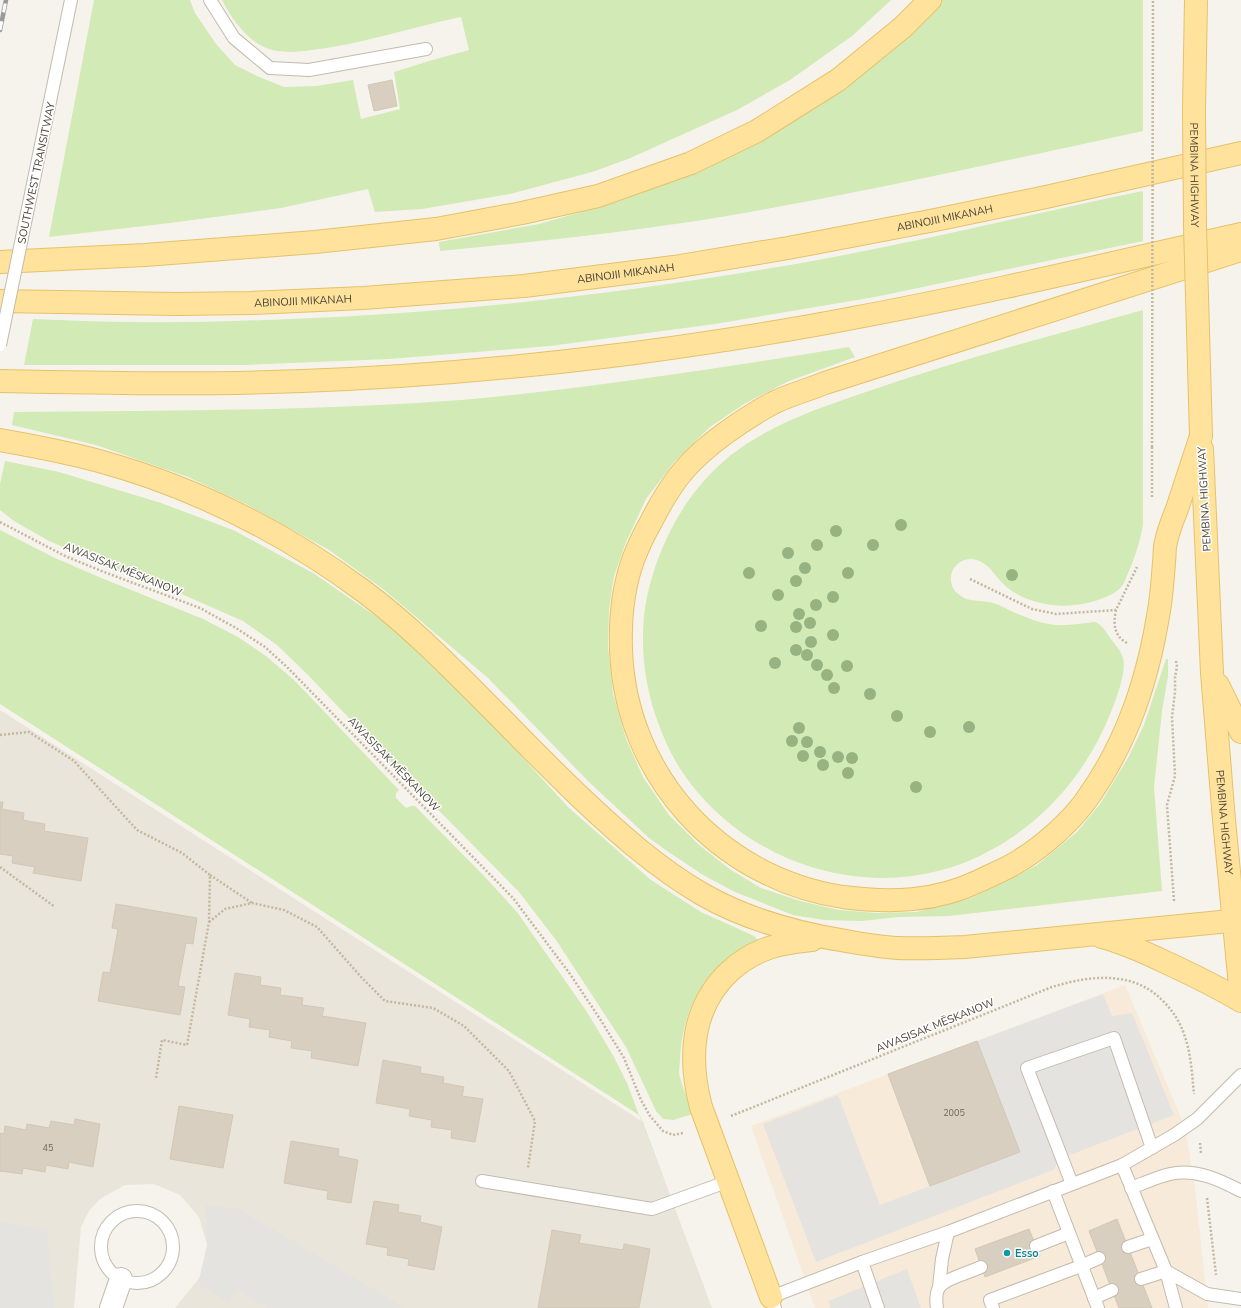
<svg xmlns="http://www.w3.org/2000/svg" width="1241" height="1308" font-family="'Nunito Sans',sans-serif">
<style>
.residential{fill:#eae5da}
.commercial{fill:#f7ead8}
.green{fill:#d2eab5}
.parking{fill:#e5e3e0}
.building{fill:#d8cfc1;stroke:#d3c7b4}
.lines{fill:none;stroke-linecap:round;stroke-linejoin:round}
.lane-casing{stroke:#c2bbae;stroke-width:14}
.street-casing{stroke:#c2bbae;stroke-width:24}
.primary-casing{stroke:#e6c16a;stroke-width:24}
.path{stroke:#c4b79f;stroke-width:2.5;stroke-dasharray:2 2;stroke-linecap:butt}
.lane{stroke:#fff;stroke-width:12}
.street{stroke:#fff;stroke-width:22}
.primary{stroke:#ffe39c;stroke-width:22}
.rail-casing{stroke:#9a9a9a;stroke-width:4.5}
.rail{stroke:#fff;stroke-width:3;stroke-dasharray:9;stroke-linecap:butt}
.lane-bridge-casing{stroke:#c2bbae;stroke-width:14;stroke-linecap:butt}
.primary-bridge-casing{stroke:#e6c16a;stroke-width:24;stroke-linecap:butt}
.path-bridge{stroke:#c4b79f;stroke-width:2.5;stroke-dasharray:2 2;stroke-linecap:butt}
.lane-bridge{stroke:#fff;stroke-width:12}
.primary-bridge{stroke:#ffe39c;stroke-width:22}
.tree{fill:#97b381}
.culture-dot{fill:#0f9aa8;stroke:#fff;stroke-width:1.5}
.labels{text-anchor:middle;stroke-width:3;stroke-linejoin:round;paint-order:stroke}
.number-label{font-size:9px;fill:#6e675b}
.street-label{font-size:11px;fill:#4b4439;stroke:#fff}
.culture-label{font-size:11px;font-weight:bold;fill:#0d838f;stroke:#fff;text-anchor:start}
</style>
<rect width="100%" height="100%" fill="#f6f3ec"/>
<!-- residential -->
<polygon class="residential" points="0,710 643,1122 712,1308 175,1308 200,1277 206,1260 207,1245 199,1217 180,1195 154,1184 125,1185 100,1199 89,1211 81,1227 74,1308 0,1308"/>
<!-- commercial -->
<polygon class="commercial" points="1125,985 1185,1127 1195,1188 1208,1308 815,1308 751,1126"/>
<!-- green -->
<g class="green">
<path d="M94,0H190L195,13L216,44L235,65L257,76L284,87L317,86L353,80L361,119L400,109L394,72L429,61L469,50L461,17C412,27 363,44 312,50C298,52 278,54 264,47C246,39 231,18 222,0H891L852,36L790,80L737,110L628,159L592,172L510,194L422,209L375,212L368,189L281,208L170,223L49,237Z"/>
<path d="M942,0H1143V131C1003,161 863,193 721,217C628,232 534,242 440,251L439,242L539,224L620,201L691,174L910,32Z"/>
<path d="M1143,191V241L875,297L715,324L550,346L389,359L244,365H24L33,319C66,320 100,322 134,322C187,323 239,321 292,319C468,312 644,291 818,260C927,240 1035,213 1143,191Z"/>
<path d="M1143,310V524C1140,543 1134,560 1126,578C1125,580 1124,584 1122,586C1117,593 1106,597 1098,600C1069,610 1035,607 1009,589C999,582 993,569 983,563C972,555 957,559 952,572C949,581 952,591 961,596C969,602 979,600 988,602C997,603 1005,608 1013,612C1025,617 1037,622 1049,624C1058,626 1068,625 1077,624C1079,624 1093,622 1095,622C1101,624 1105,630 1108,635C1113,642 1121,650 1123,658C1127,670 1116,700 1111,712C1088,770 1047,820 991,850C884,910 744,869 679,767C669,751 662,734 656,717C643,679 639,635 647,597C659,542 687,490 731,455C771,424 819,408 866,392C957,360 1051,336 1143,310Z"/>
<path d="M849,347L855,357L789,381L744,404L710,427L674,462L646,499L626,542L614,576L609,609L608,646L613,694L626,739L643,777L669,815L699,845L731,870L761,888L800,901L839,910L877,913L916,912L969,899L1005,882L1037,865L1077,832L1100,804L1128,758L1144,725L1166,659H1168V676L1162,711L1154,787L1162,891L949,916L899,917L861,921L824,920L793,915L735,892L703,875L670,853L649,838L588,781L488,678L383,589L329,550L246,504L188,477L96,445L12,425L14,412C163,411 312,411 461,400C518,395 576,388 633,380C705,370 777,359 849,347Z"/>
<path d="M5,461L59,472L161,503L233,530L313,573L390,626L457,686L568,807L651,880L701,912L754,936L759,941C746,948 732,954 720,965C694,988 682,1023 680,1058C680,1063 679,1069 679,1073C681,1084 689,1103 693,1114L673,1120L663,1119L656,1111L626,1047L556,940L519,892L392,763L308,675L277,645L243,621L170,589L123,572L49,541L14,521L0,510V484Z"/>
<polygon points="0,530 55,558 99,577 203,619 238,637 266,656 295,681 399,790 396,793 396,798 406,808 411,806 415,806 485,877 517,912 587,1012 614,1057 627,1083 639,1115 640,1116 670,1194 639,1115 0,704"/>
</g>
<!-- parking -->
<g class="parking">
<polygon points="1103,994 1112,1016 1132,1013 1174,1115 1062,1158 1053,1170 816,1262 763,1124 838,1095 880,1205 1020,1152 977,1041"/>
<polygon points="205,1205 239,1209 405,1308 267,1308 238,1290 228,1302 198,1284 207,1245"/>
<polygon points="0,1222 47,1229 54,1308 0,1308"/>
<polygon points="907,1269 921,1308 831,1308 828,1301"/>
</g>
<!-- building -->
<g class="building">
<polygon points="392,80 397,106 374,111 368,85"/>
<polygon points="0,802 3,802 2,809 24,813 23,820 45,824 44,831 88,838 81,881 33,873 35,867 12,863 13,856 0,854"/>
<polygon points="116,904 197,918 193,944 186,943 178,986 185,987 180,1015 98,1001 103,972 110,973 118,929 112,928"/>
<polygon points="235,973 261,977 260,985 281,988 280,995 303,998 302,1005 324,1008 322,1016 366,1023 358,1066 311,1058 312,1051 291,1048 292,1041 269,1037 270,1030 249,1027 250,1019 228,1015"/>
<polygon points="977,1041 1020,1152 930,1186 888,1074"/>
<polygon points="383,1060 421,1067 420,1073 444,1077 443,1083 464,1087 462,1096 483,1099 475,1142 451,1138 452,1130 431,1127 432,1120 409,1116 410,1109 376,1103"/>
<polygon points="179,1106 233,1115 223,1168 170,1159"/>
<polygon points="75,1119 100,1124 93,1167 69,1162 68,1169 46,1165 45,1172 23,1168 22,1174 0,1171 0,1172 0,1133 4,1134 5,1126 26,1130 27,1124 49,1128 51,1121 74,1125"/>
<polygon points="291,1141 339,1149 338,1156 358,1160 351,1203 327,1199 328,1191 284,1183"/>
<polygon points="374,1201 399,1205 398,1212 421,1216 420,1222 442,1227 434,1270 408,1265 409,1259 387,1255 388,1248 366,1244"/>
<polygon points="1117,1219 1152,1308 1119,1308 1089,1231"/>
<polygon points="1029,1229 1040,1256 985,1277 975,1249"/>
<polygon points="552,1230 581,1235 579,1243 623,1250 624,1244 650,1249 639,1308 538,1308"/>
</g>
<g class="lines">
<!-- lane casing -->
<g class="lane-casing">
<g id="lane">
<polyline points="210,0 234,38 270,68 309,70 426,49"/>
<polyline points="41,145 71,0"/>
<polyline points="1122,1165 1166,1271 1207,1294 1241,1299"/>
<polyline points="482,1181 652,1209 729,1181"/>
<polyline points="1072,1184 1027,1068 1114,1038 1152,1148"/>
<path d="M1131,1188C1144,1183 1157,1177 1170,1174C1195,1168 1220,1180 1241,1191"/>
<polyline points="1053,1191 1098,1308"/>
<circle cx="137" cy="1247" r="36"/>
<polyline points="1036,1246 1069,1233"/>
<polyline points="1128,1247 1152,1239"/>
<polyline points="862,1262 878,1308"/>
<polyline points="1141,1279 1166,1271 1176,1308"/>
<polyline points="939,1287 942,1259 948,1232"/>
<polyline points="1094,1298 1112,1290"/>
<polyline points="775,1308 771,1297 862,1262 948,1232 1122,1165 1174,1135 1197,1119 1241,1075"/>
<path d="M937,1308C934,1287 940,1283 958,1276C966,1273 974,1270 981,1267"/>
<polyline points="993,1308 990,1300 1081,1266 1099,1258"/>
</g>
</g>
<!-- street casing -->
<g class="street-casing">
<polyline id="street" points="111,1308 121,1279"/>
</g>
<!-- primary casing -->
<g class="primary-casing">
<g id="primary">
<polyline points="0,262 145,255 315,242 436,229 522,213 598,196 691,163 757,131 838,80 903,27 930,0"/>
<path id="s1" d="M0,301L176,304L251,303L363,298L524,286L674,267L788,248L935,220L1046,197L1241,153"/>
<path d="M0,381C101,383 202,385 302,381C414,377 525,367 635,353C708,343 781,332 853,318C983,294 1112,263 1241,234"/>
<path d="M1201,436C1193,460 1185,484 1177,509C1173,519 1168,531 1166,542C1164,548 1165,556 1164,562C1163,576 1162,590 1160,604C1149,677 1128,743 1084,803C1069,823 1043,846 1022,859C1009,868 993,874 979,881C936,902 890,903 843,897C719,878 625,775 621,649C620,619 623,588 633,560C638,547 644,534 651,522C660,504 671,485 684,470C705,445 745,418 773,403C789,395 808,390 825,383L1241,250"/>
<path d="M0,440C34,446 67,452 99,461C194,487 283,532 362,590C412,627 455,672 499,716C525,743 552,770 579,796C617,832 657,868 702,894C747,920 796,933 846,941C863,944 880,947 897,948C919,949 942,948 965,947L1241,920"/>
<path id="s2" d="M1202,449L1212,673L1224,820L1241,996"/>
<polyline points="1218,685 1241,732"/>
<path d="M1102,937C1124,943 1144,952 1165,962C1191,974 1216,986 1241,1001"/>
<path d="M771,1297L701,1107C688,1058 691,1007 730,971C740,962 749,956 761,951C777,944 795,942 812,940"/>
</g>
</g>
<!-- path -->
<g class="path">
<polyline points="1152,447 1152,498"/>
<polyline points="0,522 65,556 104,572 200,608 236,628 265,647 287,667 513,898 570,974 600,1019 624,1058 641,1100 650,1116 663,1131 673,1135 683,1133"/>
<polyline points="970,579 1032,609 1056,614 1116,610"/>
<path d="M1127,643C1114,636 1113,624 1116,610L1137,567"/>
<polyline points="0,735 29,732 74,761 137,830 182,853 210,875 209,922 187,1045 162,1040 156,1078"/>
<polyline points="0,867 55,907"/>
<polyline points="210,875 252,903"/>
<polyline points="1174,901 1167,805 1175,776 1172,717 1175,692 1175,677 1177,667 1176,661"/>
<polyline points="209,922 225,909 252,903 284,910 317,927 362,978 385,1001 433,1008 464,1026 509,1071 535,1121 528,1168"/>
<path d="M731,1116L1052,987C1091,975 1135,970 1165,1003C1174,1013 1180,1022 1184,1034C1191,1053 1192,1074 1194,1094"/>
<polyline points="1200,1143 1201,1153"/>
<polyline points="1207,1198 1216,1275"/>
</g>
<!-- lane -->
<use href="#lane" class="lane"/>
<!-- street -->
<use href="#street" class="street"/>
<!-- primary -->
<use href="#primary" class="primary"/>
<!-- rail casing -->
<g class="rail-casing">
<polyline id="rail" points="0,30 6,0"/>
</g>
<!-- rail -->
<use href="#rail" class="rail"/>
<!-- lane-bridge casing -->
<g class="lane-bridge-casing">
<polyline id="lane-bridge" points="0,345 41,145"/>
</g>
<!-- primary-bridge casing -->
<g class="primary-bridge-casing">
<g id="primary-bridge">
<path id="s3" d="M1196,0L1194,110L1195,226L1201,436"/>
</g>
</g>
<!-- path-bridge -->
<polyline class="path-bridge" points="1152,447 1153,0"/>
<!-- lane-bridge -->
<use href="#lane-bridge" class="lane-bridge"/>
<!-- primary-bridge -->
<use href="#primary-bridge" class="primary-bridge"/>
</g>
<!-- trees -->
<g class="tree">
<circle cx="901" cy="525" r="6"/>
<circle cx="836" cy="531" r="6"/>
<circle cx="817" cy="545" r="6"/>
<circle cx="873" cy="545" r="6"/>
<circle cx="788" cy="553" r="6"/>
<circle cx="805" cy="568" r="6"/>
<circle cx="749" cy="573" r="6"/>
<circle cx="848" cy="573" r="6"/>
<circle cx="1012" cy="575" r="6"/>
<circle cx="796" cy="581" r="6"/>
<circle cx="778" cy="595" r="6"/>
<circle cx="833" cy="597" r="6"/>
<circle cx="816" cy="605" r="6"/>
<circle cx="799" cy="614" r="6"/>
<circle cx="810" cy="623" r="6"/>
<circle cx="761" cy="626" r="6"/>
<circle cx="796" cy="627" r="6"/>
<circle cx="833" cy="635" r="6"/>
<circle cx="811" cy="642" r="6"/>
<circle cx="796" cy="650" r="6"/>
<circle cx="807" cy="655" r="6"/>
<circle cx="775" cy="663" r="6"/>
<circle cx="817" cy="665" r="6"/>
<circle cx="847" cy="666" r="6"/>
<circle cx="827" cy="675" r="6"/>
<circle cx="834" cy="688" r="6"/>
<circle cx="870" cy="694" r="6"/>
<circle cx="897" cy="716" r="6"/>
<circle cx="969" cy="727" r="6"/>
<circle cx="799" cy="728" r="6"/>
<circle cx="930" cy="732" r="6"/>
<circle cx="792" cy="741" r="6"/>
<circle cx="807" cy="742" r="6"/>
<circle cx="820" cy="752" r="6"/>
<circle cx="803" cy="756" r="6"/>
<circle cx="838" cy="757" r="6"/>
<circle cx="852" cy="758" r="6"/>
<circle cx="823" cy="765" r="6"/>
<circle cx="848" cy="773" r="6"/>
<circle cx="916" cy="787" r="6"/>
</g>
<!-- markers -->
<circle class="culture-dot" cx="1007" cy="1253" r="4"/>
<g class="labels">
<!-- number labels -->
<g class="number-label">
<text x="954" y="1116">2005</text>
<text x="48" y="1151">45</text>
</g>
<!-- street labels -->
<g class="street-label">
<text transform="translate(36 173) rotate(-78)" y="4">SOUTHWEST TRANSITWAY</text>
<text dy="4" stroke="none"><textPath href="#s3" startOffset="175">PEMBINA HIGHWAY</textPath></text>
<text dy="4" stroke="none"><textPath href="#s1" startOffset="951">ABINOJII MIKANAH</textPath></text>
<text dy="4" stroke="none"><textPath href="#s1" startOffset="627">ABINOJII MIKANAH</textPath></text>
<text dy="4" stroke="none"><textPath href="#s1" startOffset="303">ABINOJII MIKANAH</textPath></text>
<text transform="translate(1204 499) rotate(-93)" y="4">PEMBINA HIGHWAY</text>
<text transform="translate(123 569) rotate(22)" y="4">AWASISAK MĒSKANOW</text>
<text transform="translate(394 764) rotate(46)" y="4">AWASISAK MĒSKANOW</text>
<text dy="4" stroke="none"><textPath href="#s2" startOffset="374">PEMBINA HIGHWAY</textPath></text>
<text transform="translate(935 1025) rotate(-22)" y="4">AWASISAK MĒSKANOW</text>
</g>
<!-- culture labels -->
<g class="culture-label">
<text x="1015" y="1257">Esso</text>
</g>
</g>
</svg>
